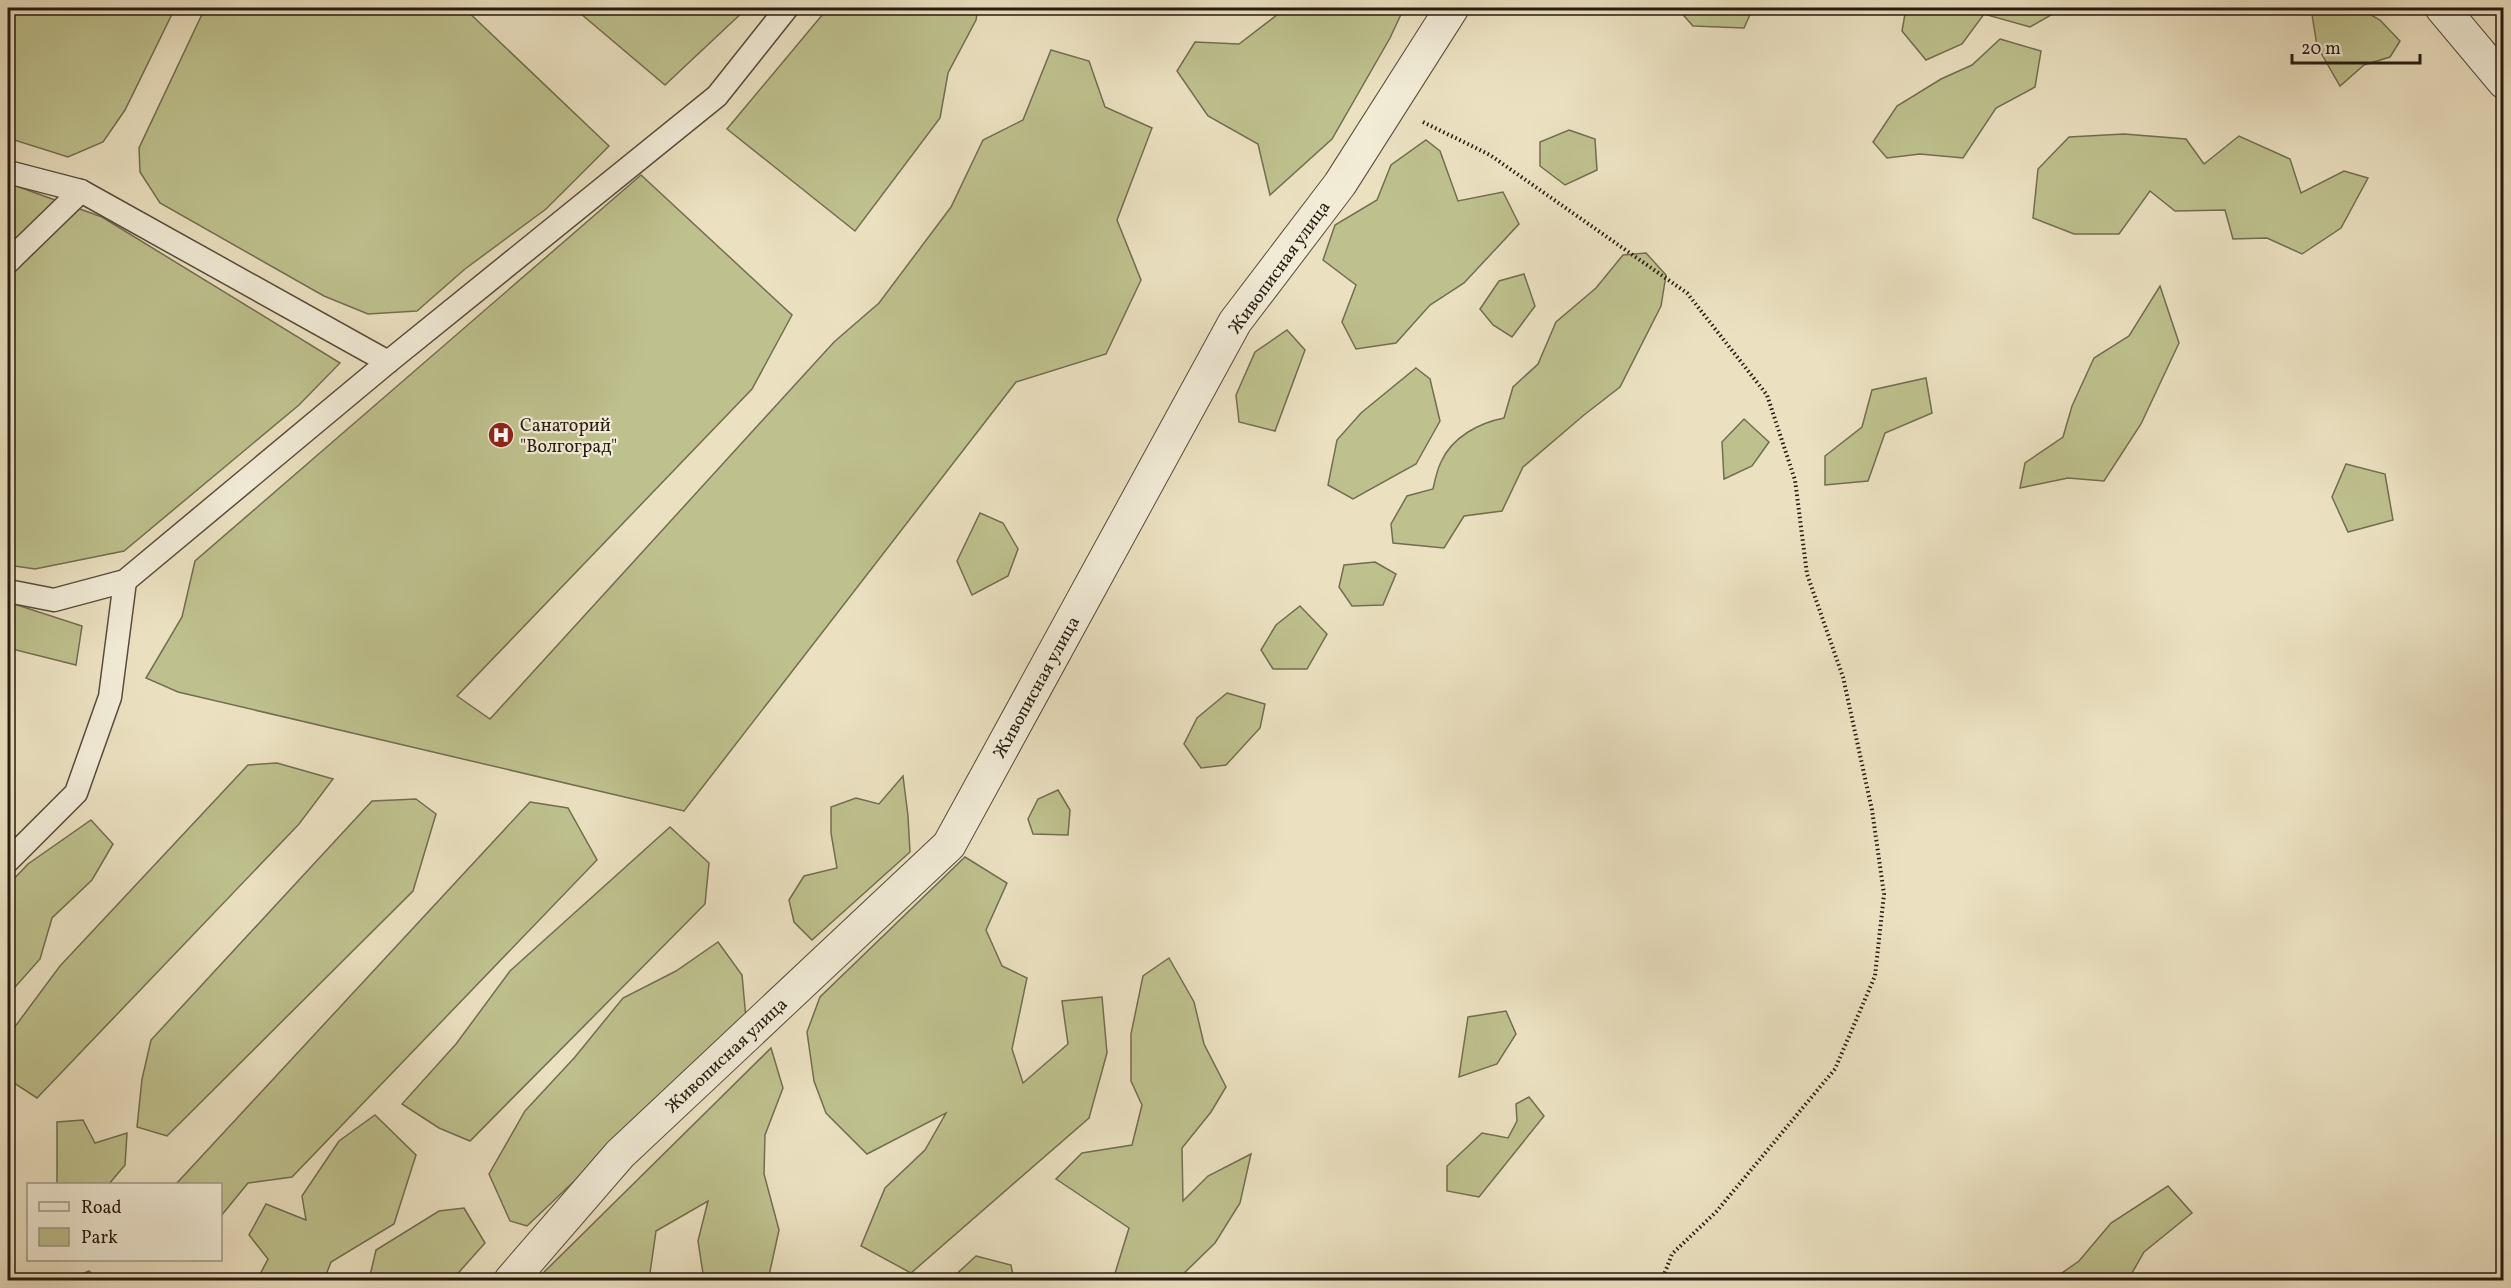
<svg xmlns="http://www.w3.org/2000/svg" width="2511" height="1288" font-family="Vollkorn,serif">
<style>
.green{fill:#bec18e;stroke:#726e50;stroke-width:1.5}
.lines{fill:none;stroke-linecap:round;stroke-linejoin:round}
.lane-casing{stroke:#574c3d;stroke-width:25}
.street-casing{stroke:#574c3d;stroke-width:35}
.path{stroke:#261b11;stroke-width:4;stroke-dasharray:1.5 3;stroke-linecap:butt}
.lane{stroke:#f2ecd7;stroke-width:22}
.street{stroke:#f2ecd7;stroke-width:33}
.labels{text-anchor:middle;stroke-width:4.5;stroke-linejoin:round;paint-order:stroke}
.street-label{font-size:18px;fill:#261b11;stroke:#f2ecd7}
.poi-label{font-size:18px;fill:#261b11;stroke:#f2ecd7;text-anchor:start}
</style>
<rect width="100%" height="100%" fill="#ebe1c1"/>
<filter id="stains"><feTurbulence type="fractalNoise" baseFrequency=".00333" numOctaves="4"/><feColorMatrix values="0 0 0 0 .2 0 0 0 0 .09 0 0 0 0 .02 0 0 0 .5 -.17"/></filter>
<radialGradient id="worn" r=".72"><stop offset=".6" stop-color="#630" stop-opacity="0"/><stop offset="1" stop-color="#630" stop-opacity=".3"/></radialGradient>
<!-- green -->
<g class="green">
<polygon points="8,8 175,8 125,110 103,142 68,157 8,138"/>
<polygon points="205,8 464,8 609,146 546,209 465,269 417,311 368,314 324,296 160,203 140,172 139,148"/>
<polygon points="574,8 747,8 665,85"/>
<polygon points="828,8 978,8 976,20 948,73 940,118 855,231 727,129"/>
<polygon points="1286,8 1404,8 1390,38 1332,139 1270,195 1258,144 1208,116 1177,71 1195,42 1239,44"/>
<polygon points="1677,8 1753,8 1744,28 1693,26"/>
<polygon points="1906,8 2059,8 2058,11 2030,27 1984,14 1962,44 1926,60 1902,31"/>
<polygon points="2311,8 2359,8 2380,20 2400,41 2390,57 2364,65 2340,86 2317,46"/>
<polygon points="2000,39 2041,51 2035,87 1996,108 1963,158 1920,154 1887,158 1873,142 1897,106 1941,79 1972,65"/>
<polygon points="1051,50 1089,61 1105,107 1152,128 1117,220 1141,280 1106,354 1016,382 684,811 178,692 146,678 182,617 195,561 641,175 792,315 752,389 457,696 490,719 834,342 879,303 951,207 983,140 1023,120"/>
<polygon points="1569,130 1595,139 1597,170 1565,185 1540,166 1540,142"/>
<polygon points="2124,134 2186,139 2204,164 2239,136 2290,159 2301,193 2344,171 2368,178 2341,228 2302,254 2267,238 2233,239 2225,210 2175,211 2150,191 2119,234 2074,234 2033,218 2038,169 2069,137"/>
<polygon points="1426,140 1440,151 1458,201 1503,192 1519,224 1464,283 1430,305 1396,343 1356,349 1342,322 1356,285 1323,260 1335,225 1377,200 1391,165"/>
<polygon points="8,183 102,217 340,363 299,405 124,551 35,569 8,565"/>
<path d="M1646,253L1666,275L1661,306L1620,387L1584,415L1523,467L1502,511L1464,516L1444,548L1393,543L1391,524L1407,496L1433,489C1435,480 1437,470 1441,462C1452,437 1479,423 1504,418L1513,387L1538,364L1556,322L1596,288L1623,255Z"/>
<polygon points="1524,274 1535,306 1512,337 1493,325 1480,309 1499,281"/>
<polygon points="2160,286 2179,343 2141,424 2104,481 2068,478 2020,488 2025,463 2063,437 2072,406 2094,358 2129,336"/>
<polygon points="1287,330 1305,350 1275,431 1239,422 1236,395 1255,352"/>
<polygon points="1416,368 1430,379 1440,421 1416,464 1353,499 1328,485 1337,440 1361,413"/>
<polygon points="1926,378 1932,413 1885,433 1868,481 1825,485 1825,456 1862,427 1872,390"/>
<polygon points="1744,419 1769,442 1752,466 1724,479 1722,442"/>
<polygon points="2346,464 2385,474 2393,520 2348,532 2332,497"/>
<polygon points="980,513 1003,523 1018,549 1008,576 972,595 957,561"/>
<polygon points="1375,562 1396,574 1383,605 1352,606 1339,587 1344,565"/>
<polygon points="8,602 82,626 76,665 8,648"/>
<polygon points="1300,606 1327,634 1307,669 1273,669 1261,650 1276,625"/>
<polygon points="1227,693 1265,704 1260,728 1226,765 1201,768 1184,744 1197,718"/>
<polygon points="277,763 333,779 299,824 37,1098 11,1081 8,1036 60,966 248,765"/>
<polygon points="903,776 908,816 910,852 812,940 794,922 789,900 804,876 837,868 831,833 831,807 856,798 879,804"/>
<polygon points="1058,790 1070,810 1068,835 1033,834 1028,819 1038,799"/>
<polygon points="416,799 436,814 413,891 167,1136 137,1127 142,1079 151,1040 372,801"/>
<polygon points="530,802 568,808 597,860 292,1177 248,1183 221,1216 220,1184 176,1184"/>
<polygon points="91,820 113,844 92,880 52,918 40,959 8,995 8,885 28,864"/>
<polygon points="670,827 709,863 705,904 470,1141 439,1128 402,1104 456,1044 510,971"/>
<polygon points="965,857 1007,883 986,930 1002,966 1027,978 1012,1049 1023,1083 1068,1044 1062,1001 1102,997 1107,1053 1089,1118 911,1273 861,1246 885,1188 925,1150 946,1113 867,1154 826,1113 814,1081 807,1032 820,997"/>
<polygon points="718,942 742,975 746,1018 527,1226 510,1221 489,1174 525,1111 575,1057 623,998 676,971"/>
<polygon points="1169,958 1194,1002 1204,1044 1226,1087 1211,1112 1182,1148 1183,1201 1208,1176 1251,1154 1240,1203 1215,1243 1177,1280 1113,1280 1129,1228 1056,1179 1082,1153 1132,1145 1142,1105 1131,1081 1131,1034 1143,976"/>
<polygon points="1506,1011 1516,1034 1497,1064 1459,1077 1468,1017"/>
<polygon points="771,1048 783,1088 765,1135 764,1174 779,1230 768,1280 704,1280 698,1241 708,1201 656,1231 649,1280 536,1280"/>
<polygon points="1529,1097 1544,1116 1479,1197 1447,1191 1447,1166 1482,1133 1508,1138 1517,1121 1516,1104"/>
<polygon points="375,1115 416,1155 394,1224 331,1262 324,1280 257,1280 268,1259 249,1235 266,1204 306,1220 302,1196 339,1141"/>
<polygon points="83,1120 95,1143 127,1133 125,1165 109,1184 57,1184 57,1122"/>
<polygon points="2168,1186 2192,1213 2144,1252 2128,1280 2052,1280 2079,1261 2111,1223"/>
<polygon points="464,1208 485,1243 452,1280 369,1280 376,1250 439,1211"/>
<polygon points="976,1256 1011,1265 1014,1280 950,1280"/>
<polygon points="89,1271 99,1280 69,1280"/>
</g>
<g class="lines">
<!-- lane casing -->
<g class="lane-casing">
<g id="lane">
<polyline points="8,172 81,191 388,362"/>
<polyline points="8,262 81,191"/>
<polyline points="8,591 54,600 125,581 388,362 717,96 787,8"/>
<polyline points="8,861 76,793 110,697 125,581"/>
</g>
</g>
<!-- street casing -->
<g class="street-casing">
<g id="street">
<polyline points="2442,8 2504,82"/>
<polyline points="511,1280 620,1154 949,845 1235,322 1340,184 1452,8"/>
</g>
</g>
<!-- path -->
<polyline class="path" points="1423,122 1490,155 1687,293 1767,395 1795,480 1807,574 1843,677 1872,810 1884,894 1875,976 1835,1069 1716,1212 1672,1254 1662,1280"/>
<!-- lane -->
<use href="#lane" class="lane"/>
<!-- street -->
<use href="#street" class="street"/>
</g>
<!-- icons -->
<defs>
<g id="hospital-disc" transform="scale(1.35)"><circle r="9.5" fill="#8f2418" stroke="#f2ecd7"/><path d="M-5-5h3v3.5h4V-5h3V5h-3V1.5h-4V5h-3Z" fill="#fff"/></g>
</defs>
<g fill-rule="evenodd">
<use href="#hospital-disc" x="501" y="435"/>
</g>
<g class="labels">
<!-- street labels -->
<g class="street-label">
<text transform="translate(1279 267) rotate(-54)" y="6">Живописная улица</text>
<text transform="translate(1036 687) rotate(-61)" y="6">Живописная улица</text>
<text transform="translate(726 1055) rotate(-43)" y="6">Живописная улица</text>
</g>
<!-- poi labels -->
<g class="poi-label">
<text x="520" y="431">Санаторий<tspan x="520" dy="21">"Волгоград"</tspan></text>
</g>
</g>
<!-- margin -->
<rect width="2511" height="1288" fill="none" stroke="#ebe1c1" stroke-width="30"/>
<rect x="9" y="9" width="2493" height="1270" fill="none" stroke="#261b11" stroke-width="3"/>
<rect x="15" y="15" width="2481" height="1258" fill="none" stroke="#261b11" stroke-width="1.5"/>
<!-- legend -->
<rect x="27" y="1183" width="195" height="78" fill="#f2ecd7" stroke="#a09888" stroke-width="1.5"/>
<rect x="39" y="1202" width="30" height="9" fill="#f2ecd7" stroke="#a09888" stroke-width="1.5"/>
<text x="81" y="1213" font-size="18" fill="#261b11">Road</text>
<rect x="39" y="1228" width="30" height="18" fill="#bec18e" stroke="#a09888" stroke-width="1.5"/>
<text x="81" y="1243" font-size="18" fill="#261b11">Park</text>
<!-- scale -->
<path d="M2292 54v9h128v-9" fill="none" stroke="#261b11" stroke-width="3"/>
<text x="2301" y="54" font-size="18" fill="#261b11" stroke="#f2ecd7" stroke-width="4.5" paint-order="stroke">20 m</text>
<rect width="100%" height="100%" filter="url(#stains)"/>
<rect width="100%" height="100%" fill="url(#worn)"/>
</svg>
